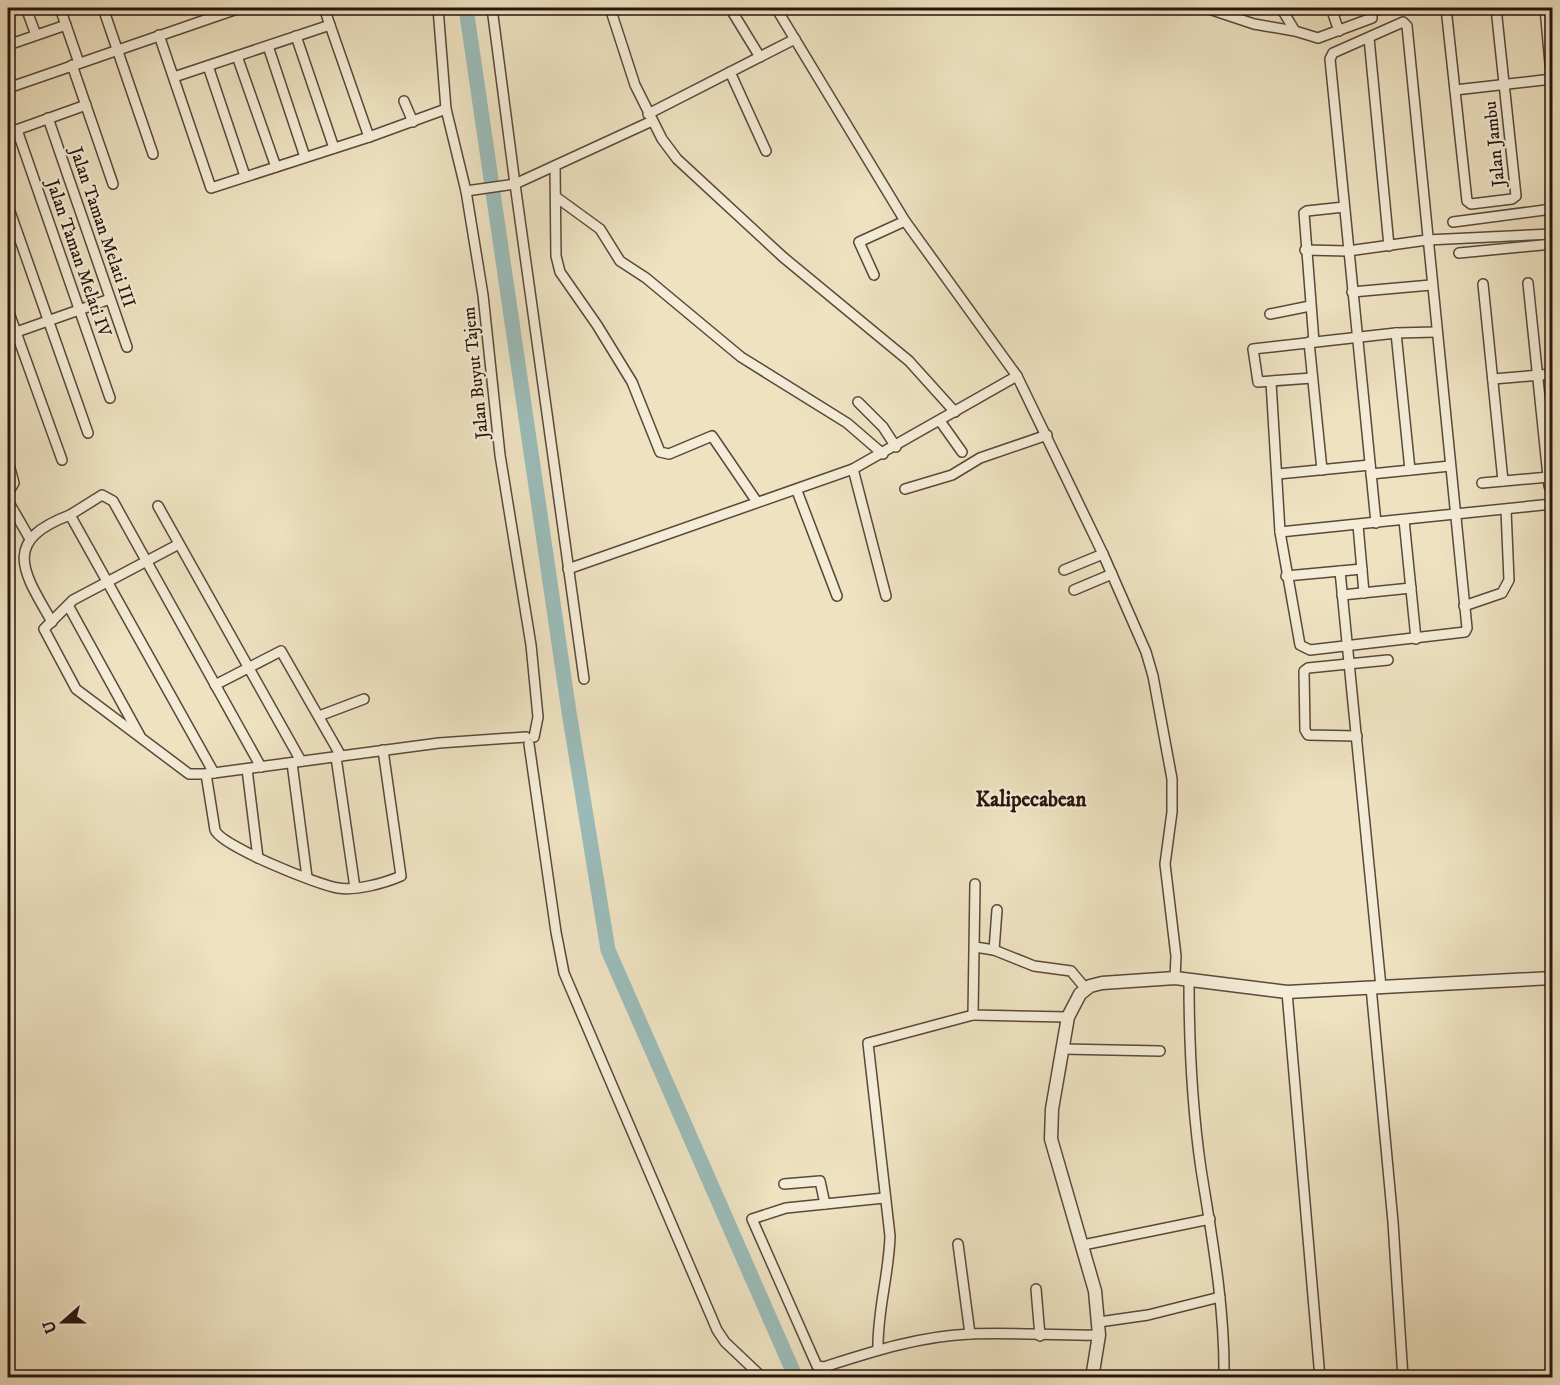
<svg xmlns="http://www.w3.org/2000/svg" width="1560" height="1385" font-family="'IM FELL DW Pica',serif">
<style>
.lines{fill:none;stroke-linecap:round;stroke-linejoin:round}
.river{stroke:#9bbcb9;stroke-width:15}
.minor-casing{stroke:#5a483a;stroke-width:12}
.tertiary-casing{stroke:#5a483a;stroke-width:15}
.minor{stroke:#f4ecd7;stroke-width:9}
.tertiary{stroke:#f4ecd7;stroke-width:12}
.labels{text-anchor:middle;stroke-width:4.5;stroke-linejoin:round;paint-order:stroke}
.street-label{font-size:18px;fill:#28140d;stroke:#f4ecd7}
.quarter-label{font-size:21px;font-weight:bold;fill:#28140d;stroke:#f4ecd7}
</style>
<rect width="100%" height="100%" fill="#eee2c1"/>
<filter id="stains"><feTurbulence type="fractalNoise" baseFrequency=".00333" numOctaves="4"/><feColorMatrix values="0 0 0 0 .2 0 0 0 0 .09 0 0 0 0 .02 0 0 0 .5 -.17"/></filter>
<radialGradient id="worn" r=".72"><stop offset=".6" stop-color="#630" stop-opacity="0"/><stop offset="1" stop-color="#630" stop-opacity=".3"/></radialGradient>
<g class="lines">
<!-- river -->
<polyline class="river" points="466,8 569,712 608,950 796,1378"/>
<!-- minor casing -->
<g class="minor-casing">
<g id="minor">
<polyline points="26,8 36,35"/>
<polyline points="60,8 79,63"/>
<polyline points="103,8 153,154"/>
<polyline points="324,8 369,137"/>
<polyline points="438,8 446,109 466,191 483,295 500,455 531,645 538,717 534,737"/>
<polyline points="610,8 635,85 662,139 677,159 783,257 909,361 955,412"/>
<polyline points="730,8 760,57"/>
<polyline points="776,8 905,221 1017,376 1103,554 1146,652 1153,676 1172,779 1172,812 1165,864 1176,956 1175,978"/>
<polyline points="1206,8 1254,24 1295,31"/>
<polyline points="1281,8 1295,31 1318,38 1372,18 1372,8"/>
<polyline points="1331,8 1339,31"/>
<polyline points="1446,8 1467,201 1471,204 1512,199 1516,196 1496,8"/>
<polyline points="1545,8 1552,86"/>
<polyline points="159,35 211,188 369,137 446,109"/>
<polyline points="296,36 334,148"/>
<polyline points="1369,38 1389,246"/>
<polyline points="8,45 66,25"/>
<polyline points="268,46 305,157"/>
<polyline points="237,56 276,167"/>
<polyline points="72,65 113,184"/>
<polyline points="208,66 245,176"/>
<polyline points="730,72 766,151"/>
<polyline points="174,77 330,25"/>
<polyline points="8,88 240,8"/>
<polyline points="1455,90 1552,79"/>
<polyline points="404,101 413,122"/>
<polyline points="648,114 795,39"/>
<polyline points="48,118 127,347"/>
<polyline points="17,130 110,398"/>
<polyline points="8,133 86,105"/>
<polyline points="555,166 556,256 560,272 597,325 632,382 660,452 669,454 712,436 757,502"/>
<polyline points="466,191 515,184 492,8"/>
<polyline points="556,197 600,229 620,261 646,278 741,357 847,423 883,454"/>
<polyline points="8,206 88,433"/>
<polyline points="1453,222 1552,209"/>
<polyline points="1305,250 1348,251 1427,240 1552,234"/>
<polyline points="1459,253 1552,244"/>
<polyline points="874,275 859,242 905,221"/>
<polyline points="1528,283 1549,486"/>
<polyline points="1483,284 1503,481"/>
<polyline points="1352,292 1431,285"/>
<polyline points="8,310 62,460"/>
<polyline points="1270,314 1310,306"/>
<polyline points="1396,333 1410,470"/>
<polyline points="8,335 110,299"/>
<polyline points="1309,342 1322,470"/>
<polyline points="1314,342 1304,213 1307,211 1344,207"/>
<polyline points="1312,378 1258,382 1253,349 1396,333 1436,332"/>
<polyline points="1493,379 1552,374"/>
<polyline points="1271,382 1280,532 1300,645 1310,650 1465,632 1467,628 1407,26 1403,22 1333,53 1330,59 1376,523"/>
<polyline points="858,402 883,427 896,447"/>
<polyline points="940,421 962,452"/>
<polyline points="8,461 14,483 8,493"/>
<polyline points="853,469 886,596"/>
<polyline points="1278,474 1370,465"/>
<polyline points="1371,474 1450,466"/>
<polyline points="1482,483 1549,477"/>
<polyline points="905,489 952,475 980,458 1047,435"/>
<polyline points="797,491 837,596"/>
<polyline points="8,501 30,539"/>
<polyline points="158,506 301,761"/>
<polyline points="70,515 102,495 113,501 261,767"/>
<polyline points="1404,520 1416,639"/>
<polyline points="1358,525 1364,593"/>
<polyline points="1280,532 1552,504"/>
<polyline points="179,544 73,600 44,629 76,689 189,774 206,774 439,743 526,737"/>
<polyline points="568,569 853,469 1017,376"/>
<polyline points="1064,570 1103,554"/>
<polyline points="1340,571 1381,987"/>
<polyline points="1286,576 1362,569"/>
<polyline points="1074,590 1112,574"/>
<polyline points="1342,595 1411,588"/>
<polyline points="1464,606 1502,593 1509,580 1506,510"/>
<polyline points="69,607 140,736"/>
<path d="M52,622C24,573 0,541 70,515L214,773"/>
<polyline points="584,679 515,184 652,121"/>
<polyline points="215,685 281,651 341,756"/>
<polyline points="319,716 364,699"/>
<polyline points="1357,736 1308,735 1305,730 1304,671 1308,668 1388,660"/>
<polyline points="529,744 556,932 564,973 717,1330 725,1342 763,1378"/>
<polyline points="336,757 355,888"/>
<polyline points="292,763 307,877"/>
<polyline points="247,769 258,858"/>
<path d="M206,774L215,830C221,846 318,885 338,888C356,891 385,883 401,876L383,750"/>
<polyline points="975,884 973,1015 1068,1017"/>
<polyline points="975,947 994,950 1034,966 1071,971 1086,989"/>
<polyline points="994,950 997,910"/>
<path d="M1189,981C1189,1044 1192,1107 1201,1169C1212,1238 1225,1307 1224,1378"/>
<polyline points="1371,987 1393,1222 1403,1378"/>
<polyline points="1287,992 1320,1378"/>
<polyline points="1063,1049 1160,1051"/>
<polyline points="784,1184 820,1181 825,1204"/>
<path d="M884,1198L786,1208L752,1219L817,1366L824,1367C871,1352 920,1336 970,1334C1013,1332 1056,1336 1099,1335"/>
<polyline points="958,1244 970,1334"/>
<polyline points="1083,1245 1210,1219"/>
<polyline points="1036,1289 1040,1336"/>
<polyline points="1099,1322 1148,1315 1220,1297"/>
<path d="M878,1350C877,1311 889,1275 890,1236L868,1043L973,1015"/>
</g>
</g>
<!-- tertiary casing -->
<g class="tertiary-casing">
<polyline id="tertiary" points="1092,1378 1099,1335 1095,1291 1051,1139 1052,1109 1068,1017 1080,994 1090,986 1102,983 1175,978 1287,992 1552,978"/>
</g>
<!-- minor -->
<use href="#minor" class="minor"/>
<!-- tertiary -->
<use href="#tertiary" class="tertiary"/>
</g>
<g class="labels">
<!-- street labels -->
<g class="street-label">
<text transform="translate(1494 144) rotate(-96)" y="6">Jalan Jambu</text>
<text transform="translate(103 227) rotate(71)" y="6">Jalan Taman Melati III</text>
<text transform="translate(79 258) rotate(71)" y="6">Jalan Taman Melati IV</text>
<text transform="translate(475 373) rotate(-96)" y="6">Jalan Buyut Tajem</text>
</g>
<!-- quarter labels -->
<g class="quarter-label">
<text x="1031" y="806">Kalipecabean</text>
</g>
</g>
<!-- margin -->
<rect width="1560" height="1385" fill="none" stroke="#eee2c1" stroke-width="30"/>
<rect x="9" y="9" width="1542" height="1367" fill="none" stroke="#28140d" stroke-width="3"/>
<rect x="15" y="15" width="1530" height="1355" fill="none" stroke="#28140d" stroke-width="1.5"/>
<!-- north arrow -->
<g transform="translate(63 1322) rotate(249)" stroke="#f4ecd7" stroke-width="4.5" paint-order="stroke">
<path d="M0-4.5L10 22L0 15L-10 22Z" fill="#28140d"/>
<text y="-9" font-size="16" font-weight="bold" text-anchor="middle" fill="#28140d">U</text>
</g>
<rect width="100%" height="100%" filter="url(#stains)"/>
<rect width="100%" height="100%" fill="url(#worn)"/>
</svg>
